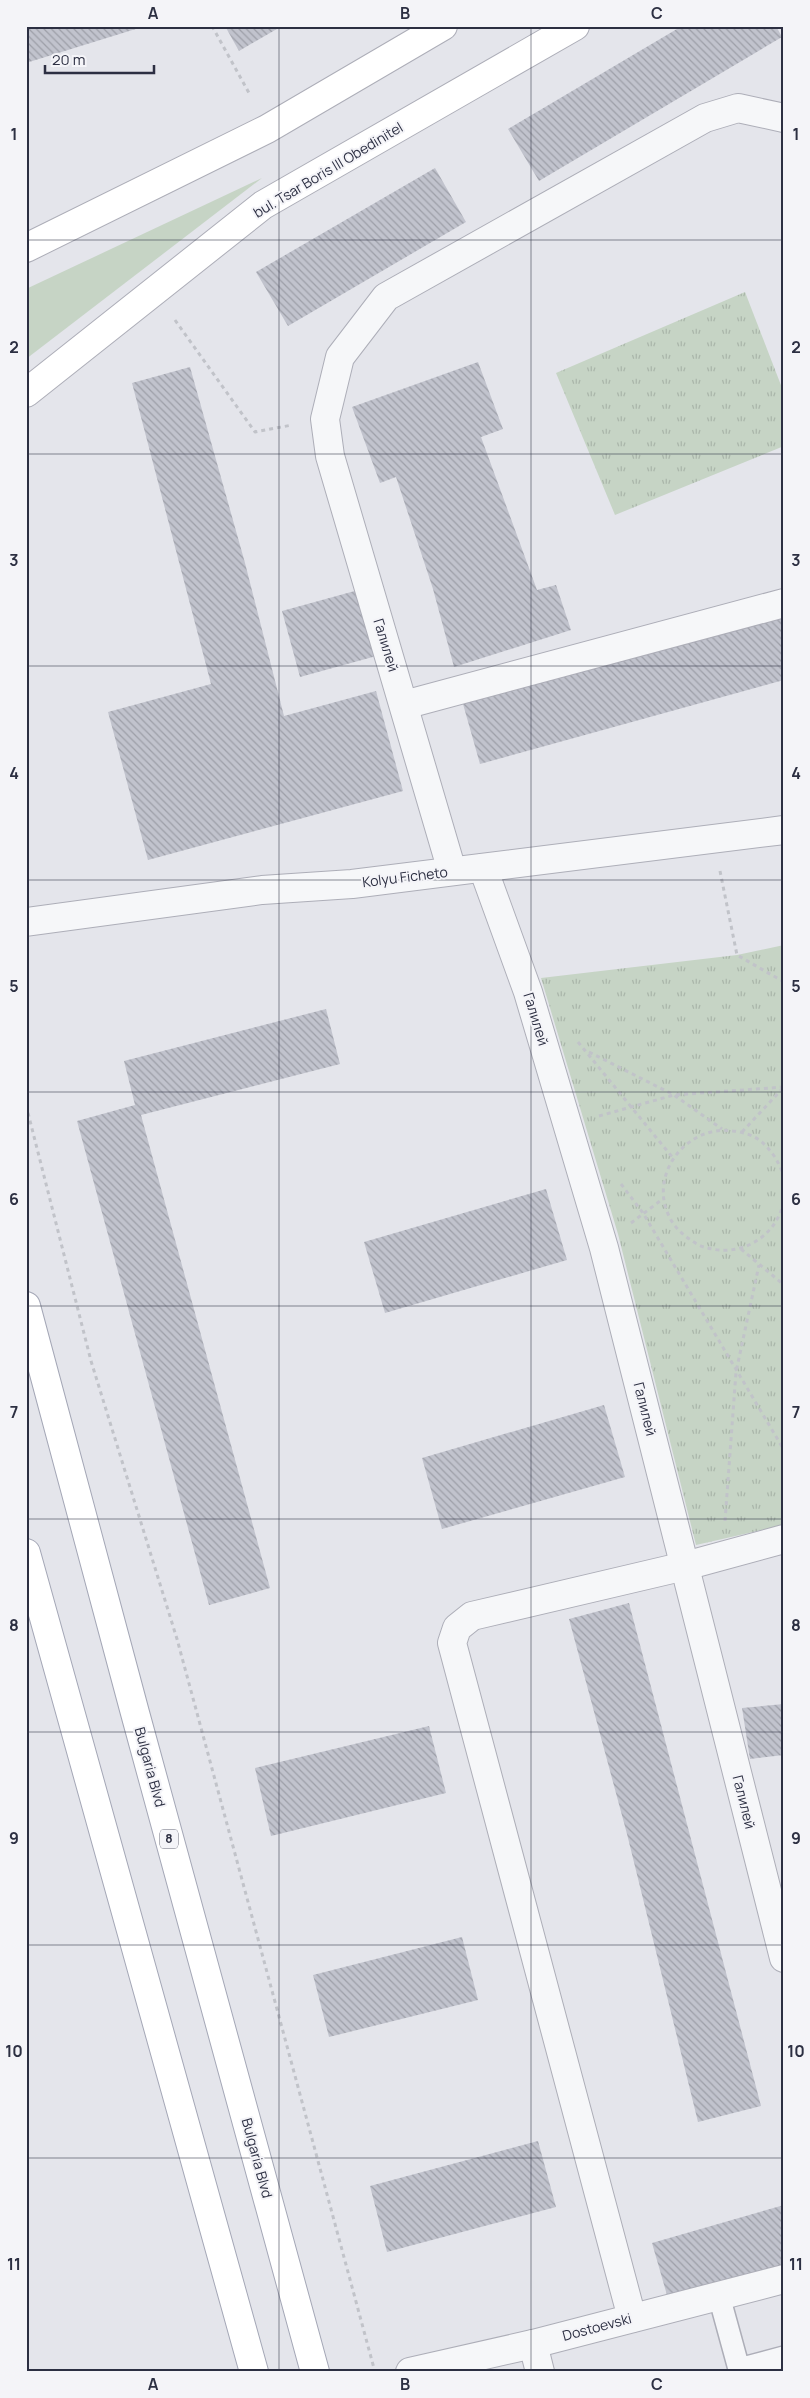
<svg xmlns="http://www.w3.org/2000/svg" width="810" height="2398" font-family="Manrope,sans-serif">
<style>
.grass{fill:#c6d4c5}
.park{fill:url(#park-tufts)}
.building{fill:url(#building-back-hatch)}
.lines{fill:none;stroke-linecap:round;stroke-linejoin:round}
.lane-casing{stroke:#adaeb8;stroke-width:24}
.street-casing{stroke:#adaeb8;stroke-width:30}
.secondary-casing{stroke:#adaeb8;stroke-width:30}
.primary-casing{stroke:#a4a7b6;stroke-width:30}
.path{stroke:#c1c3c9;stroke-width:3;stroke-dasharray:4 4;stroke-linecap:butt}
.lane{stroke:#f6f7f9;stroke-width:21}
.street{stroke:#f6f7f9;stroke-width:28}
.secondary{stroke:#fff;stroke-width:28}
.primary{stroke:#fff;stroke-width:28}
.grid{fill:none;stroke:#2c2f42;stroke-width:1;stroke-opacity:0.55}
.labels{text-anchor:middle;stroke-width:4;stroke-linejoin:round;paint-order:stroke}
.shield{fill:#f4f4f8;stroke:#686a79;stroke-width:1}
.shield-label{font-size:12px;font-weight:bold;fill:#2c2f42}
.street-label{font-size:14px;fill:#2c2f42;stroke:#f4f4f8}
.neatline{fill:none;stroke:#2c2f42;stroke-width:2}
.grid-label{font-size:16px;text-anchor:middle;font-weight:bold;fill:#2c2f42}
</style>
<defs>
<pattern id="park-tufts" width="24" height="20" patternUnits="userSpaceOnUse" patternTransform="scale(1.25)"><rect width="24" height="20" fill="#c6d4c5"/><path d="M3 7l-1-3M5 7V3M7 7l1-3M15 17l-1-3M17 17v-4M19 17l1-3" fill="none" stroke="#aab6aa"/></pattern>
<pattern id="building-back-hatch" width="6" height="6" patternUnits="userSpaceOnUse" patternTransform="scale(1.25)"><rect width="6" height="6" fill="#c1c3cd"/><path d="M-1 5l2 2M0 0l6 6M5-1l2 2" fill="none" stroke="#9d9fa8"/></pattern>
</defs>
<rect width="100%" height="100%" fill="#e4e5eb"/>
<!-- grass -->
<polygon class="grass" points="262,178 26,359 26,289"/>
<!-- park -->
<g class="park">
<polygon points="745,292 784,393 784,446 615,515 556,373"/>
<polygon points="784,945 784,1525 696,1545 618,1234 541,978 737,955"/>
</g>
<!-- building -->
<g class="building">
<polygon points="26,26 139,26 139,28 26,63"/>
<polygon points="225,26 282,26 239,51"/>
<polygon points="682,26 776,26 782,37 539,181 508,129"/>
<polygon points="435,168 466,222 288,326 256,272"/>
<polygon points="478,362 503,429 481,437 537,590 556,585 571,630 454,667 433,589 396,477 380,483 352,407"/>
<polygon points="190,367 245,563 284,716 376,691 403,791 148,860 108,712 211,684 132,383"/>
<polygon points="362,589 380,655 300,677 282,611"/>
<polygon points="784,614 784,680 480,764 463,704"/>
<polygon points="326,1009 340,1064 141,1115 270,1588 209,1605 77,1121 135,1105 124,1061"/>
<polygon points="546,1189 567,1260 385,1313 364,1242"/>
<polygon points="604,1405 625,1477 442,1529 422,1458"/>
<polygon points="629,1603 761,2106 698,2122 627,1834 569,1619"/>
<polygon points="784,1704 784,1755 750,1759 742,1708"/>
<polygon points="429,1726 446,1793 271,1836 255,1768"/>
<polygon points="462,1937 478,2000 329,2037 313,1975"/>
<polygon points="538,2141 556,2207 387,2252 370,2186"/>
<polygon points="784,2205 784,2269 669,2302 652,2243"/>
</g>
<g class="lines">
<!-- lane casing -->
<g class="lane-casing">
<polyline id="lane" points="719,2296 739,2369 784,2357"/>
</g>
<!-- street casing -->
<g class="street-casing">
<g id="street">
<polyline points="404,705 784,603"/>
<polyline points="483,868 528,992 604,1248 784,1958"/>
<polyline points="452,871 330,456 325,419 340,357 386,297 705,118 738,108 784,118"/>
<polyline points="26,922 262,890 352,884 784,830"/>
<polyline points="632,2318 452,1643 457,1628 472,1616 685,1566 784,1539"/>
<polyline points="533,2344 540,2372"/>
<polyline points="410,2372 533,2344 784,2279"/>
</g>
</g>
<!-- secondary casing -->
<g class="secondary-casing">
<g id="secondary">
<polyline points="26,248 267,129 443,26"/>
<polyline points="26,393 263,205 575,26"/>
</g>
</g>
<!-- primary casing -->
<g class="primary-casing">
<g id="primary">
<polyline points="26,1306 135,1713 315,2372"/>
<polyline points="26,1553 254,2372"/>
</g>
</g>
<!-- path -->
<g class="path">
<polyline points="212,26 249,93"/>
<polyline points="175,320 255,432 292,425"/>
<polyline points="720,871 737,955 784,982"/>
<polyline points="578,1042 673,1158"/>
<polyline points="589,1052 674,1095 722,1129"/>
<polyline points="26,1105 91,1361 177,1639 375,2372"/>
<polyline points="599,1116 674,1095 784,1087"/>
<polyline points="742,1132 784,1087"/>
<path d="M784,1179C781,1165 774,1154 764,1144C756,1136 744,1132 733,1131C687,1124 647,1175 670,1218C676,1230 687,1238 697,1244C702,1247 707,1248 712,1249C745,1256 778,1234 784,1200"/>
<polyline points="621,1184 643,1213 784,1450"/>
<polyline points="631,1223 664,1198"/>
<polyline points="741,1249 784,1285"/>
<polyline points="725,1521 736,1372 759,1265"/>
</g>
<!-- lane -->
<use href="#lane" class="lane"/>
<!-- street -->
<use href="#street" class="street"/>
<!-- secondary -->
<use href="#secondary" class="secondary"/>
<!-- primary -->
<use href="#primary" class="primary"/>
</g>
<!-- grid -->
<path class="grid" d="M279,26V2372M531,26V2372M26,240H784M26,454H784M26,666H784M26,880H784M26,1092H784M26,1306H784M26,1519H784M26,1732H784M26,1945H784M26,2158H784"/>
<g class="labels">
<!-- shield labels -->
<rect class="shield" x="160" y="1829.5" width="18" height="19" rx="4"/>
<g class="shield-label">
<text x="169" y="1843">8</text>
</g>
<!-- street labels -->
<g class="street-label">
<text transform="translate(328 170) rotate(-31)" y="5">bul. Tsar Boris III Obedinitel</text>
<text transform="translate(386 645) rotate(73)" y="5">Галилей</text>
<text transform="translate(405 877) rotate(-7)" y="5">Kolyu Ficheto</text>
<text transform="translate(536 1019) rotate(73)" y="5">Галилей</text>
<text transform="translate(645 1409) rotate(76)" y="5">Галилей</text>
<text transform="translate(150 1767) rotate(75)" y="5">Bulgaria Blvd</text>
<text transform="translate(744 1802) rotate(76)" y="5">Галилей</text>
<text transform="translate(257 2158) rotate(75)" y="5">Bulgaria Blvd</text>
<text transform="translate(597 2327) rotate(-15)" y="5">Dostoevski</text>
</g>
</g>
<!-- border -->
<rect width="810" height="2398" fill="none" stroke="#f4f4f8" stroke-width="55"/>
<!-- scale -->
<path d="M45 65v8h109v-8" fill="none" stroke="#2c2f42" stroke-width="2.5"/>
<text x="52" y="65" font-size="15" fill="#2c2f42" stroke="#f4f4f8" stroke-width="4" paint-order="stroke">20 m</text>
<rect x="28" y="28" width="754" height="2342" class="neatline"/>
<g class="grid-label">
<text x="153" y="19">A</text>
<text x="405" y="19">B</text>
<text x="657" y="19">C</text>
<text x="14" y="140">1</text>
<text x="796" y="140">1</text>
<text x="14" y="353">2</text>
<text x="796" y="353">2</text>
<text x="14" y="566">3</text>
<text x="796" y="566">3</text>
<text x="14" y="779">4</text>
<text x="796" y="779">4</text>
<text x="14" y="992">5</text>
<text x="796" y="992">5</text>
<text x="14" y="1205">6</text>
<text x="796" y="1205">6</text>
<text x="14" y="1418">7</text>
<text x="796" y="1418">7</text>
<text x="14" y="1631">8</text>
<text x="796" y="1631">8</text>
<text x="14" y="1844">9</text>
<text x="796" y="1844">9</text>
<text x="14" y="2057">10</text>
<text x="796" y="2057">10</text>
<text x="14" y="2270">11</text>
<text x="796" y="2270">11</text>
<text x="153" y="2390">A</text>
<text x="405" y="2390">B</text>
<text x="657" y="2390">C</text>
</g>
</svg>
